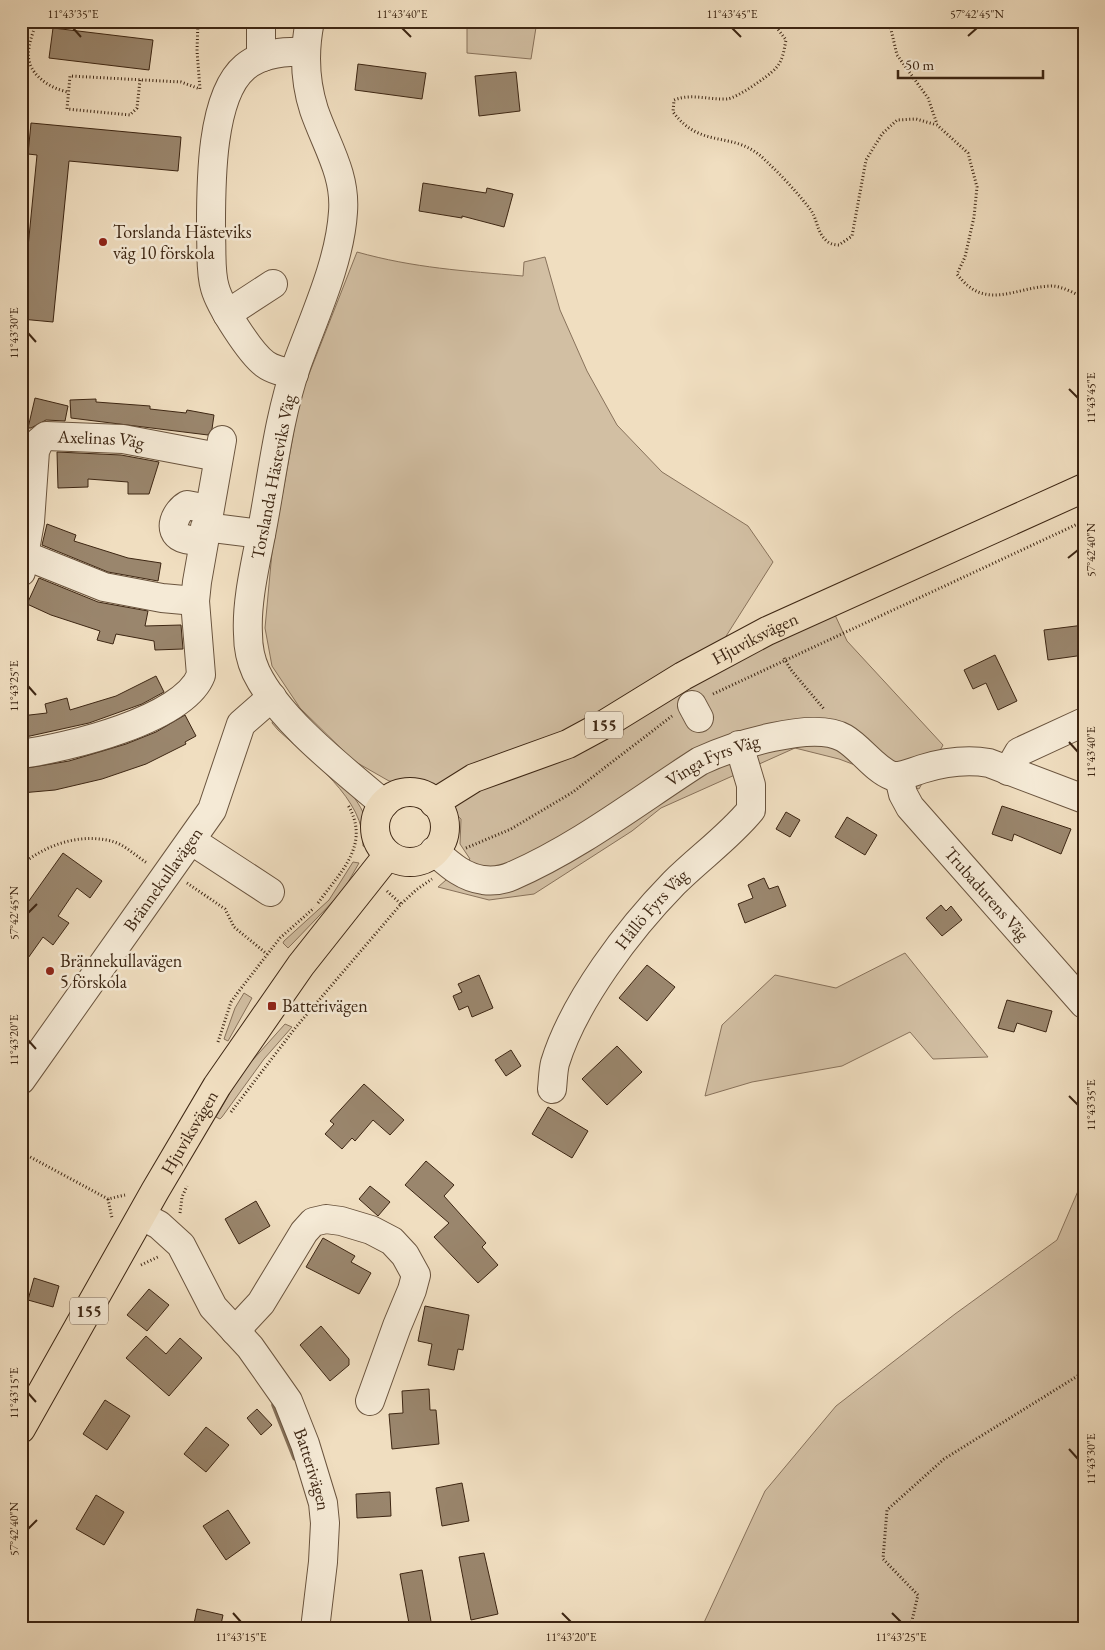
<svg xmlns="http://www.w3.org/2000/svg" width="1105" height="1650" font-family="'EB Garamond',serif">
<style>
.green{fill:#d2bfa3;stroke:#88725b}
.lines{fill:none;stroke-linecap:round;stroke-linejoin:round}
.stream{stroke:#846f57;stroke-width:5.5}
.building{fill:#9a866d;stroke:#3d2613}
.minor-casing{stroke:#6a543e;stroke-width:30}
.major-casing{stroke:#3d2613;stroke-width:30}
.path{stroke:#3d2613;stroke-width:3;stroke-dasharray:1 2.5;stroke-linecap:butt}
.minor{stroke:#f5ead6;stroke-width:28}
.major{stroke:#f0dec0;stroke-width:28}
.ticks{fill:none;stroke:#3d2613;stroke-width:2}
.poi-dot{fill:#8f2418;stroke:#f5ead6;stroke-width:2}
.labels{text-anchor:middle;stroke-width:5;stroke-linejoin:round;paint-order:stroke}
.shield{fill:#f5ead6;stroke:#74614e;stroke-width:1}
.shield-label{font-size:16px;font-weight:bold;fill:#3d2613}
.poi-label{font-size:18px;fill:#3d2613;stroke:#f5ead6;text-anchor:start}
.street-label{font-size:18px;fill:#3d2613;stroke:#f5ead6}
.neatline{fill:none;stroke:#3d2613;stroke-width:2}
.ticks-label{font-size:12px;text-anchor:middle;fill:#3d2613}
</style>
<rect width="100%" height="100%" fill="#f0dec0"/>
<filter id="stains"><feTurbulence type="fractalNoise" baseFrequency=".004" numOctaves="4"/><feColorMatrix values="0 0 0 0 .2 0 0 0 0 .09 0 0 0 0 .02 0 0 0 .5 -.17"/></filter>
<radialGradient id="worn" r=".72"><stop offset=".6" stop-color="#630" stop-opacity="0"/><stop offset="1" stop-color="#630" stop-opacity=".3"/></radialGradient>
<!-- green -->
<g class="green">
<polygon points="467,21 537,21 531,59 467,53"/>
<path d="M357,252C414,268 465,271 523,276L524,262L545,257L560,310L587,371L617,425L662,472L748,526L773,562L723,641L824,591L847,641L943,745L919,789L839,759L795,748L661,808L632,831L534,894L489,900L438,887L470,859L460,844L461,819L420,784L389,781L354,761L300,708L272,666L265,628L272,552L300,397Z"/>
<path d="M273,720C301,746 384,803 366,847L363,846C366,799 309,759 278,730L272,723Z"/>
<polygon points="353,862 359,863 343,891 292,944 288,948 283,943 284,941 329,900"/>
<polygon points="905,953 988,1057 933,1059 910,1032 842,1066 752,1082 705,1096 722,1025 775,975 836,988"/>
<polygon points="244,993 252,998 228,1041 224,1039 235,1008"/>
<polygon points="285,1024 292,1027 264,1059 222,1117 220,1119 216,1117 242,1072"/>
<polygon points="1084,1177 1084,1629 701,1629 765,1491 836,1406 955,1314 1057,1240"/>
</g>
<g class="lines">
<!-- stream -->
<polyline class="stream" points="274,1405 295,1458"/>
</g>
<!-- building -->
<g class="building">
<polygon points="53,28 153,40 149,70 49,58"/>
<polygon points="358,64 426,73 422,99 355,90"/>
<polygon points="516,72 520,111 479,116 475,76"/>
<polygon points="31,123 181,137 178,171 69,161 53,322 21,319 37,155 28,154"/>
<polygon points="423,183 486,193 487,188 513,194 504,227 462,216 462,218 419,211"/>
<polygon points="35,398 68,406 65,421 46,420 31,428 28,428"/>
<polygon points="96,399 96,402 150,406 150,409 186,413 187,410 214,415 212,429 208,435 71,418 70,400"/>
<polygon points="57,452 121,455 159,462 149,494 128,494 128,482 88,479 88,487 58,488"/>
<polygon points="47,524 76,535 74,541 128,558 161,563 158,581 108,572 42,545"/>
<polygon points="39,578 98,602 148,611 145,626 181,625 183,649 155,650 154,641 116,634 113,644 97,640 100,631 51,615 27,604"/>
<polygon points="1084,625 1084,655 1048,660 1044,630"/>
<polygon points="995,655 1017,701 998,710 986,683 973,689 964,670"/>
<polygon points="156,676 164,692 142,704 89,723 21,738 21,716 47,713 45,704 67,698 70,710 116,696"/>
<polygon points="185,715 196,736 185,742 186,744 146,764 102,779 55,790 21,793 21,769 69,761 126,744 156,732"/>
<polygon points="1002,806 1071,829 1061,854 1014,834 1012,841 992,834"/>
<polygon points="786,812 800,820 790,837 776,829"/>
<polygon points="847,817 877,835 865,855 835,837"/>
<polygon points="63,853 102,881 90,898 77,888 58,916 69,923 53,945 43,937 21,968 21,912"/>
<polygon points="764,878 769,889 778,886 786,906 745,923 738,904 753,898 748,885"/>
<polygon points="941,905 946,911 951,906 962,920 942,936 926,918"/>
<polygon points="647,965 675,987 647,1021 619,998"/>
<polygon points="479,975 493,1008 472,1017 468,1006 459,1010 453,996 462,992 458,984"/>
<polygon points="1007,1000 1052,1011 1046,1032 1017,1023 1014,1032 998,1028"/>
<polygon points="617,1046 642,1072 607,1105 582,1079"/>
<polygon points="511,1050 521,1066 506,1076 495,1060"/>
<polygon points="364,1084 404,1120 390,1135 373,1120 355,1141 352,1138 342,1149 325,1134 334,1124 330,1121"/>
<polygon points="548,1107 588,1131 572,1158 532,1134"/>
<polygon points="426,1161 454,1185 444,1196 486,1243 482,1247 498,1265 478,1283 434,1237 449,1223 405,1185"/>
<polygon points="370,1186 390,1202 378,1216 359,1199"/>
<polygon points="256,1201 270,1226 239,1244 225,1219"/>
<polygon points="323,1238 355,1256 351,1262 371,1273 359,1294 306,1267"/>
<polygon points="34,1278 59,1286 53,1307 28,1300"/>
<polygon points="149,1289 169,1305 147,1331 127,1315"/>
<polygon points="425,1306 469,1315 463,1350 458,1349 454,1370 428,1365 432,1344 418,1341"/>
<polygon points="321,1326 349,1359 349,1365 330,1381 300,1345"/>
<polygon points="146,1336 166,1354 180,1338 202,1358 169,1396 126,1358"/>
<polygon points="429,1389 430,1410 436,1410 439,1444 392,1449 389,1414 403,1413 402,1391"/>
<polygon points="105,1400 130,1416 107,1450 83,1434"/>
<polygon points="257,1409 272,1425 261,1435 247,1418"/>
<polygon points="206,1427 229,1445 206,1472 184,1454"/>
<polygon points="462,1483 469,1521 442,1526 436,1488"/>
<polygon points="390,1492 391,1516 357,1518 356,1494"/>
<polygon points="96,1495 124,1512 104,1545 76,1529"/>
<polygon points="228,1510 250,1543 226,1560 203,1526"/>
<polygon points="484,1553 498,1614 471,1620 459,1557"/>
<polygon points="422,1570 432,1627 410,1629 400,1574"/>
<polygon points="197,1609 223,1615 220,1629 193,1629"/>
</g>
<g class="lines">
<!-- minor casing -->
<g class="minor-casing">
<g id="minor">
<polyline points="261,21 261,48 263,57"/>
<path d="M310,21C304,50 305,82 314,110C326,145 346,174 343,212C340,262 314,317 297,364C279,416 273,470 263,524C257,558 246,599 248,634C248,646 251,661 256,672C279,720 343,769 384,804"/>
<polyline points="227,314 273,284"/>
<path d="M294,374C284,372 273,370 265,364C250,353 220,306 215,288C210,272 212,252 211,235C211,192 209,97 245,67C262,53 284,51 306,52"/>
<polyline points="205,527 261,534"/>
<path d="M203,541C197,541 188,540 182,538C166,531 176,511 187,505L208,509"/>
<polyline points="24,555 104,587 162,598 195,601"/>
<path id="s1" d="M21,572L30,522L35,451L39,442L46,436L123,439L218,457"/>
<polyline points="692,705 699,718"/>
<path d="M21,754C66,748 184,720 201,675L195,601L197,582L222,440"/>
<polyline points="1008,771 1019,752 1084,722"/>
<path id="s2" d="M899,777L903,794L910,807L1084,1004"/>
<polyline points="192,841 270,892"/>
<path id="s3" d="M434,851C449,864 462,877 483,880C492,881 503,880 512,876C579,847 639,800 700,761C732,746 813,720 844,738C861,748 874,769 892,776C903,777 912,772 922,769C945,762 966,759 989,763L1084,799"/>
<path id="s4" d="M21,1080L212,810L241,724L272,697"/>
<path id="s5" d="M552,1089C553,1080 553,1071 555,1063C574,1001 629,929 674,883C699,858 729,837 751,810V785L739,745"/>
<path id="s6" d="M142,1216L159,1225L181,1245L213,1307L250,1347L288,1401L305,1444L323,1503L325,1523L323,1562L315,1629"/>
<polyline points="235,1331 261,1303 304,1232 313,1222 326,1219 341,1221 371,1230 392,1241 405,1255 416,1275 412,1290 397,1326 370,1401"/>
</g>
</g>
<!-- major casing -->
<g class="major-casing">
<g id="major">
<circle cx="410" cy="827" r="35"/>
<path id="s7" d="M434,803L474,778L568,744L605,724L683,676L767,631L1084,488"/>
<path id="s8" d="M21,1429L155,1191L217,1086L301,965L388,855"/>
</g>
</g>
<!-- path -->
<g class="path">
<path d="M37,21C34,30 30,39 29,48C24,72 48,88 68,92"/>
<path d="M772,21L786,40C784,50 783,60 776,68C769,76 737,98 727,99C708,100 692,93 674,100L673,112C702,151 734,129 765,160C781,175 797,192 810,209C818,219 816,233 828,242C831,244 835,245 839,245L852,236L866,160L882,134L897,120L916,119L937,125L968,153L977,187L974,217L965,257L957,274C985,312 1015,287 1051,286C1062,286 1074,293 1084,298"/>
<polyline points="889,21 897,55 928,98 937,124"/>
<polyline points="140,80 137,108 130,115 67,109 70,76 181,82 200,89 197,51 198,21"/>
<polyline points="784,658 791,670 824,709"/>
<polyline points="713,694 1084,521"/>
<polyline points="466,848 511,829 573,792 672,716"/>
<path d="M21,865C46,845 79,833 111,841C124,844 136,856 147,863"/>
<polyline points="187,883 225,909 234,927 267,954"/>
<polyline points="387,891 401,904"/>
<path d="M318,903C341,871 371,845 348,805"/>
<polyline points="218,1042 231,1002 239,991 280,938 314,908"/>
<polyline points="231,1112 296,1027 401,904 416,890 432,879"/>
<polyline points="21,1152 108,1199 125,1195"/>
<polyline points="108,1199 112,1218"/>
<polyline points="180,1213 182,1197 187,1186"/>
<polyline points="141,1265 160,1256"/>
<polyline points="1084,1383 1084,1422"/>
<polyline points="910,1629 918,1595 883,1559 887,1510 944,1459 1084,1372"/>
</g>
<!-- minor -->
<use href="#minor" class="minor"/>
<!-- major -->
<use href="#major" class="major"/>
</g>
<!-- ticks -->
<path class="ticks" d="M73,28L81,37M402,28L411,37M732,28L741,37M968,36L977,28M28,333L36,342M1069,389L1078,398M1068,558L1078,550M28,686L36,695M1069,742L1078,752M28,913L37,904M28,1040L36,1049M1069,1096L1078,1105M28,1393L36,1402M1069,1449L1078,1459M28,1529L37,1520M233,1613L241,1622M562,1613L571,1622M892,1613L901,1622"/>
<!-- markers -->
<g class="poi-dot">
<circle cx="103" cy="242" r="5"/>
<circle cx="50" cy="971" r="5"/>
<rect x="267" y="1001" width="10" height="10" rx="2.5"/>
</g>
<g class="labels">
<!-- shield labels -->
<g class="shield">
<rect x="585" y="711.5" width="38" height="27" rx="4"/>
<rect x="70" y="1297.5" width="38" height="27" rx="4"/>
</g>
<g class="shield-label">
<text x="604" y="731">155</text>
<text x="89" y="1317">155</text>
</g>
<!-- poi labels -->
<g class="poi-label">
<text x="113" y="238">Torslanda Hästeviks<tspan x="113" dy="21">väg 10 förskola</tspan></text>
<text x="60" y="967">Brännekullavägen<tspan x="60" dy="21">5 förskola</tspan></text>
<text x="282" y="1012">Batterivägen</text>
</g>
<!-- street labels -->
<g class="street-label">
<text dy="6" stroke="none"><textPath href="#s1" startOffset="196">Axelinas Väg</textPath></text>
<text transform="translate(273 477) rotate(-79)" y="6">Torslanda Hästeviks Väg</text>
<text dy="6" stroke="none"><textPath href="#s7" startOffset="362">Hjuviksvägen</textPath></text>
<text dy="6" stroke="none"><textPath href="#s3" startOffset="320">Vinga Fyrs Väg</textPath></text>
<text dy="6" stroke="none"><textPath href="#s4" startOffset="246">Brännekullavägen</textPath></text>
<text dy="6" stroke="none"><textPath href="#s2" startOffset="148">Trubadurens Väg</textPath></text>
<text dy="6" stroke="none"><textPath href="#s5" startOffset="209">Hållö Fyrs Väg</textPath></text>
<text dy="6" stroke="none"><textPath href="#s8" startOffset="341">Hjuviksvägen</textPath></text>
<text dy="6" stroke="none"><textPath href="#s6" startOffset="312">Batterivägen</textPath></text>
</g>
</g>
<!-- margin -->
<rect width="1105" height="1650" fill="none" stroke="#f0dec0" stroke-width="55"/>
<!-- scale -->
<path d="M898 70v8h145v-8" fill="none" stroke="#3d2613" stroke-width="2.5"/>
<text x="905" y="70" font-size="15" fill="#3d2613" stroke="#f5ead6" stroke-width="4" paint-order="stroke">50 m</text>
<rect x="28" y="28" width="1050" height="1594" class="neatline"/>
<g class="ticks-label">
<text x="73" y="18">11°43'35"E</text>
<text x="402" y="18">11°43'40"E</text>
<text x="732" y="18">11°43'45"E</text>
<text x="977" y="18">57°42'45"N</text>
<text transform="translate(14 333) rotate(-90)" y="4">11°43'30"E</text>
<text transform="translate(1091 398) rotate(-90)" y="4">11°43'45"E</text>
<text transform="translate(1091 550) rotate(-90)" y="4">57°42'40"N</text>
<text transform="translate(14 686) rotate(-90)" y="4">11°43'25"E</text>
<text transform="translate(1091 752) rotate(-90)" y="4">11°43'40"E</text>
<text transform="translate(14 913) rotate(-90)" y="4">57°42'45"N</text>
<text transform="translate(14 1040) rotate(-90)" y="4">11°43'20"E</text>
<text transform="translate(1091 1105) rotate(-90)" y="4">11°43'35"E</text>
<text transform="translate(14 1393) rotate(-90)" y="4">11°43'15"E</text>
<text transform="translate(1091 1459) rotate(-90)" y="4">11°43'30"E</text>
<text transform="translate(14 1529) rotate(-90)" y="4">57°42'40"N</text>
<text x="241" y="1641">11°43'15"E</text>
<text x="571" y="1641">11°43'20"E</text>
<text x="901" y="1641">11°43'25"E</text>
</g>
<rect width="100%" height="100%" filter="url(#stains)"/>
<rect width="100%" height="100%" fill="url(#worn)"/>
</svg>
